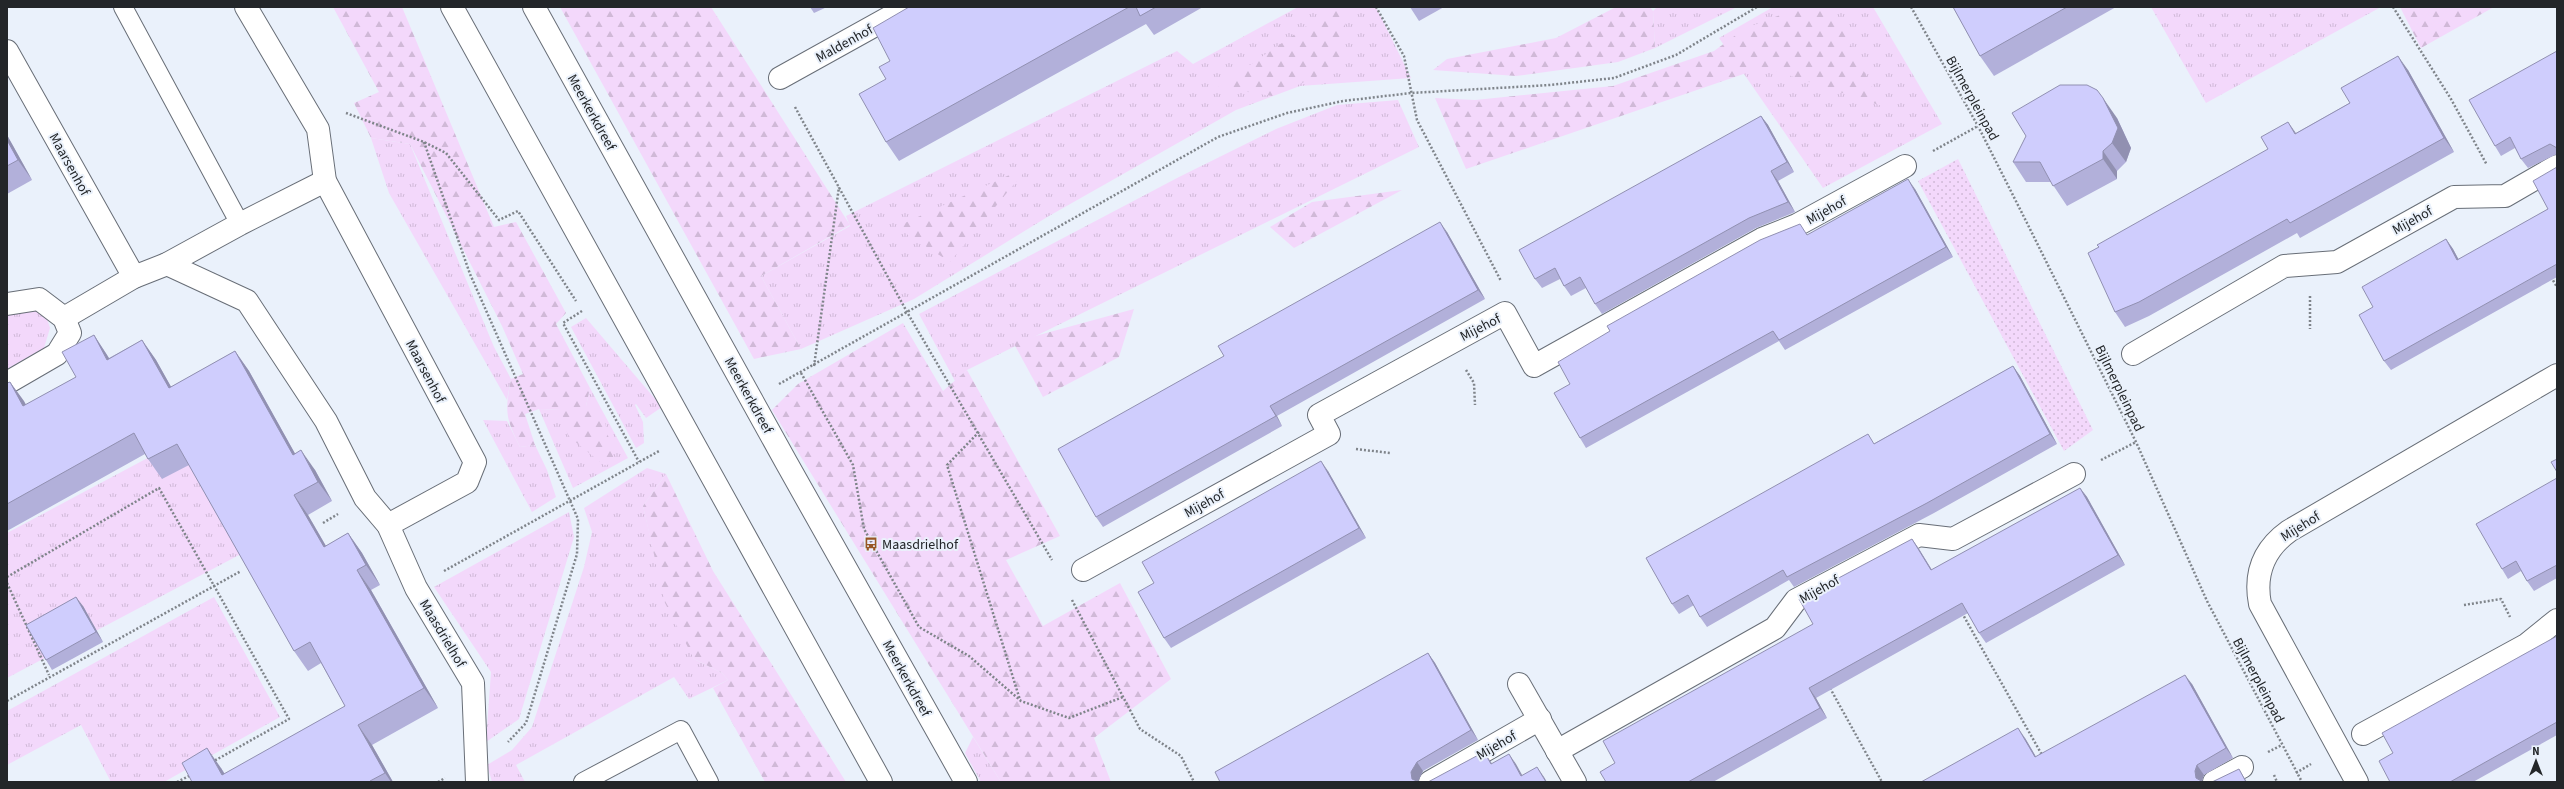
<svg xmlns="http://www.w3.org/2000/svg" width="2564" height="789" font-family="'Source Sans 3',sans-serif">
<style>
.grass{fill:url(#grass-tufts)}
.forest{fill:url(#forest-firs)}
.garden{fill:url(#garden-dots)}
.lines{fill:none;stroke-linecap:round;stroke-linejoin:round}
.lane-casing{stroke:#686e77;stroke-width:20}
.street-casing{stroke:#686e77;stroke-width:24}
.secondary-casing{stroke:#686e77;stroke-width:24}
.path{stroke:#7f848a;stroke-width:2.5;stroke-dasharray:2 2;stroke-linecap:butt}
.lane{stroke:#fff;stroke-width:18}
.street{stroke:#fff;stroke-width:22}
.secondary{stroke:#fff;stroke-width:22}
.wall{fill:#b2b0da}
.shaded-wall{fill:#9190b1}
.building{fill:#cfcdfd;stroke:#9190b1}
.labels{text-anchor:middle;stroke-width:4;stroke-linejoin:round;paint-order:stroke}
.street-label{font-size:14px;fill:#232629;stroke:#eaf1fb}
.poi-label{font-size:14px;fill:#232629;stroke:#eaf1fb;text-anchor:start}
</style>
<defs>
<pattern id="grass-tufts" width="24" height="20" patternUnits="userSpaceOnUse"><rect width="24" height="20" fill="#f3d8fb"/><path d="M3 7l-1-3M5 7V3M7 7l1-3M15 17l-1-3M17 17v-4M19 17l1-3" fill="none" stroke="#d0b9d7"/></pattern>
<pattern id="forest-firs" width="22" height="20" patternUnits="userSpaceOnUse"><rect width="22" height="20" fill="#f3d8fb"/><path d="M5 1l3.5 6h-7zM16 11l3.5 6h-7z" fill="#d0b9d7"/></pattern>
<pattern id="garden-dots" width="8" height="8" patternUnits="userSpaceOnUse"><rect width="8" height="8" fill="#f3d8fb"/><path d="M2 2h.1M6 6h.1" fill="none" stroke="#d0b9d7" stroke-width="1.8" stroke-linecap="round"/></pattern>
</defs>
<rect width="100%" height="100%" fill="#eaf1fb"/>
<!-- grass -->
<g class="grass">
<polygon points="1298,7 1376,7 1411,78 1300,86 1236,110 1049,216 914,299 801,349 761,276 850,226 846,216 1177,51 1193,64"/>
<polygon points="1657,7 1737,7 1655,48 1653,11"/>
<polygon points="1773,7 1873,7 1942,124 1823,188 1719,38"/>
<polygon points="2151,7 2381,7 2206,103"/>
<polygon points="1398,100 1419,147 967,370 955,381 919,314 1179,177 1276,129 1337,105"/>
<polygon points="371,138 410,144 494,347 511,379 507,400 389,193"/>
<polygon points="31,309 46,316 50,328 44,348 7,369 7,314"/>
<polygon points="586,318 662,407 646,418 636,404 635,405 643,422 644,443 636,448 571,327"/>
<polygon points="590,388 628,458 573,488 539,409 561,410 586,406"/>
<polygon points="483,420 507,421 520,447 535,445 547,470 556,497 532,512"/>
<polygon points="200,430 241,554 7,678 7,533"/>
<polygon points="647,468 666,474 643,506 656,561 694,659 722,673 728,680 689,699 674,677 516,765 525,782 492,782 487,765 512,750 532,727 584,567 592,532 584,508"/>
<polygon points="569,512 574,537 519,719 486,742 491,672 434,587"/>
<polygon points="214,597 280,717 164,782 111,782 81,725 7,765 7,711"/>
<polygon points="973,737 1001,782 981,782 965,753"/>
</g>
<!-- forest -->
<g class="forest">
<path d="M333,7H402L494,227L516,222L566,313L556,324L590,388L586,406L604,419L615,464L604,465L568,436L561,410L539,409L525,414L535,445L520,447C505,417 505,412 511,379L523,374L502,326L410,144L371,138L354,103L379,92Z"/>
<polygon points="560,7 711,7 850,225 761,276 801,349 754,359"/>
<polygon points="1334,7 1347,7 1341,66 1272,96 1218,87"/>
<polygon points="1616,7 1650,7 1653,11 1655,48 1618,62 1516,76 1433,70 1447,59 1556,38"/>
<polygon points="1801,7 1831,7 1882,106 1764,67 1466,169 1435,98 1475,100 1613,86 1714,51 1744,29"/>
<polygon points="2400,7 2494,7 2421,48"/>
<polygon points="1029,166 950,262 896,227"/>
<polygon points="1402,190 1294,248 1270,227 1312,202"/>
<polygon points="1134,309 1119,357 1043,397 1013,342"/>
<polygon points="903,323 943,391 967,370 1060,536 1006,560 1043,626 1120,583 1171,679 1094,738 1111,782 1001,782 772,410 798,384"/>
<polygon points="666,474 713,571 846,782 765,782 713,688 728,680 722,673 694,659 665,603 643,506"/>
</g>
<!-- garden -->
<polygon class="garden" points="1958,159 2093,430 2064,451 1918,181"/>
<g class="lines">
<!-- lane casing -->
<g class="lane-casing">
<g id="lane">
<polyline points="123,7 240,224"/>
<polyline points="583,782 681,730 709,782"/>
</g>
</g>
<!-- street casing -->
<g class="street-casing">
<g id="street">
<polyline points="246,7 318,129 325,181 475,462 467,482 388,525"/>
<polyline points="7,51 134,277"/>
<polyline points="780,78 908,7"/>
<polyline points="167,264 247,301 326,421 365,498 388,525 416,588 473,683 477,782"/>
<polyline points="7,304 39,299 64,318 70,333 57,354 7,383"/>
<polyline points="64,318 134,277 167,264 240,224 325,181"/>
<polyline points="2133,354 2284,266 2337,262 2454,197 2505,196 2557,166"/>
<polyline points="1083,570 1329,434 1319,415 1505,313 1534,366 1762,239 1797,225 1905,166"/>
<polyline points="1519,684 1575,782"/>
<polyline points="2363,734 2526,645 2557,620"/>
<polyline points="1557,751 1775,628 1796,600 1919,535 1953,539 2074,474"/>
<polyline points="1430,782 1540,719"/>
<polyline points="2214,782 2242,767"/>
<path d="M2357,782L2260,604C2254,573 2264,549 2289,531L2557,375"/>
</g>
</g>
<!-- secondary casing -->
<g class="secondary-casing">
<g id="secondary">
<polyline points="452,7 881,782"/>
<polyline points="534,7 786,462 966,782"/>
</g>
</g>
<!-- path -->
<g class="path">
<polyline points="1376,7 1404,56 1417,120 1501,281"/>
<polyline points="1911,7 1978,126 2027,223 2136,442 2207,601 2302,782"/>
<polyline points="2393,7 2451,99 2487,165"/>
<polyline points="795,107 907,312 1052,560"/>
<polyline points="346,113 424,142 446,153 499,220 518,211 576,301"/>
<polyline points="424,142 470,274 578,519 577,554 526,723 508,742"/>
<polyline points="1933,151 1978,126"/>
<polyline points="2551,277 2557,287"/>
<polyline points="2310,296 2310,329"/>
<polyline points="582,311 563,323 639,462"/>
<polyline points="814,366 839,187"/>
<polyline points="1466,370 1474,383 1475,405"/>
<polyline points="801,373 853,465 864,529 919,627 969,656 1021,701 1069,718 1123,697"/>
<polyline points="779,384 1218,137 1287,113 1343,101 1411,93 1550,85 1614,78 1676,55 1757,7"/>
<polyline points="979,432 947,465 1020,700"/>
<polyline points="1356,449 1390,453"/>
<polyline points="2101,460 2136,442"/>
<polyline points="323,523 338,514"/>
<polyline points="444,571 659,451"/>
<polyline points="7,577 159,488 289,719 214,761"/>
<polyline points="7,583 49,675"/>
<polyline points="1072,600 1140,729 1181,756 1194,782"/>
<polyline points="2464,605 2501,599 2510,617"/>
<polyline points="1962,613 2042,755"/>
<polyline points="1830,688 1882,782"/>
<polyline points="7,701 241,571"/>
<polyline points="2268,752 2282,745"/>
<polyline points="2296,773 2311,764"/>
<polyline points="2274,775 2277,782"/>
<polyline points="177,782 191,775"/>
<polyline points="438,782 445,778"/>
</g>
<!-- lane -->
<use href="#lane" class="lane"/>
<!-- street -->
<use href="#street" class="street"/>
<!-- secondary -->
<use href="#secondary" class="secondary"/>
</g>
<!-- wall -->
<g class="wall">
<polygon points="810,7 827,7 814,13"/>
<polygon points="909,7 1203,7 1154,35 1146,24 899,161 886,142 886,79 890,61"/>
<polygon points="1410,7 1444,7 1419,21"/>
<polygon points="1953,7 2116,7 1994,76 1980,56"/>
<polygon points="2557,51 2557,154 2528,168 2521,159 2515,148 2501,156 2495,146"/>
<polygon points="2408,70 2454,152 2300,238 2297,233 2149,316 2125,327 2115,312 2099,247 2296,133"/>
<polygon points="1761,116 1768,125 1794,172 1778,181 1795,212 1756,228 1602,314 1595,304 1586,288 1571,296 1564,286 1560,279 1542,288 1535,279"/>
<polygon points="2117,118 2131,148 2126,162 2117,171 2117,179 2067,206 2051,182 2026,182 2013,162 2026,136"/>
<polygon points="7,135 32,180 7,194"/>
<polygon points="2557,167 2557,277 2391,370 2384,361 2373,307 2446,239 2453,249 2459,260 2548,209"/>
<polygon points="1915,189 1953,257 1785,350 1779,341 1586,448 1580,438 1570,384"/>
<polygon points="1447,232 1485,299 1277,416 1282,426 1103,527 1096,517"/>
<polygon points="94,335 109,358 142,340 156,360 171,387 235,351 249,371 295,454 315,470 332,501 308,515 326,546 348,533 362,553 380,585 371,590 438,708 372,745 393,782 192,782 221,768 225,774 345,706 321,663 308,671 294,651 189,465 162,479 148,459 145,454 7,531 7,383 10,382 26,405 76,377"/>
<polygon points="2013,366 2020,376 2057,444 1934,513 1794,587 1789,580 1707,627 1700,617 1694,605 1679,614 1672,604 1875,443"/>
<polygon points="1328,471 1366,538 1171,648 1164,638 1154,583"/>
<polygon points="2557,478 2557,578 2534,591 2527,581 2521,571 2508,579 2502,569"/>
<polygon points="2080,488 2087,497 2125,565 1986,643 1979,633 1968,613 1816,698 1827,718 1713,782 1606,782 1615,763 1813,624 1912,539 1919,549 1932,570"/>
<polygon points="83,606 103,642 52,670 46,660"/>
<polygon points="2557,636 2557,735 2473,782 2390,782 2393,753"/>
<polygon points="1428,653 1435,663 1478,740 1423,771 1418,781 1220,782"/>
<polygon points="2192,684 2233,758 2204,775 2202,781 1921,782 2025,738 2036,757"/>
</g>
<!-- shaded-wall -->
<g class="shaded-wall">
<polygon points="2398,56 2408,70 2454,152 2444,138"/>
<polygon points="2103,98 2117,118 2131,148 2126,162 2112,143"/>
<polygon points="1761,116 1768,125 1794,172 1787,162"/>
<polygon points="2288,122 2298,136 2295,134"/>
<polygon points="7,135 32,180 18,160 7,140"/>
<polygon points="2103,151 2117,171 2117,179 2103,159"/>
<polygon points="1771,171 1778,181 1795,212 1788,202"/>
<polygon points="1908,179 1915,189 1953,257 1946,247"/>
<polygon points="1440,222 1447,232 1485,299 1478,290"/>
<polygon points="2446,239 2453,249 2464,270 2457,260"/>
<polygon points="94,335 107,355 121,379 107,360"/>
<polygon points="142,340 156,360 183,408 169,388"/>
<polygon points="235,351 249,371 307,475 293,455"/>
<polygon points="2013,366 2020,376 2057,444 2050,434"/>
<polygon points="10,382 24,401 37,426 23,406"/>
<polygon points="1270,406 1277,416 1282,426"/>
<polygon points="301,450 315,470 332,501 318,482"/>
<polygon points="1321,461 1328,471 1366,538 1359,528"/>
<polygon points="2080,488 2087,497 2125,565 2118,555"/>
<polygon points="294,495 308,515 338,567 324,547"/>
<polygon points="348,533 362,553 380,585 366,565"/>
<polygon points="1912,539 1919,549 1938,580 1931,570"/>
<polygon points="357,570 371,590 438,708 424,688"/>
<polygon points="76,597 83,606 103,642 96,632"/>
<polygon points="1428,653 1435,663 1478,740 1471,730"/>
<polygon points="2185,675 2192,684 2233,758 2226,748"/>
<polygon points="1809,688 1816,698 1827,718 1820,708"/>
<polygon points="358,725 372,745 393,782 391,782 385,773"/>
<polygon points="2018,728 2025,738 2042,767 2035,757"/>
<polygon points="207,748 221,768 229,782 222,775"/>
<polygon points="1484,752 1491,762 1498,774 1491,764"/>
<polygon points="1509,754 1516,764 1526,782 1521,776"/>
<polygon points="1417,762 1423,771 1418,782 1412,779 1411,772"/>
<polygon points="2197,765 2204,775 2202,781 2196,778 2195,771"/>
<polygon points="1537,767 1544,777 1547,782 1546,782"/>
<polygon points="2239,769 2245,779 2247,782 2246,782"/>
</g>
<!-- building -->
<g class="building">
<polygon points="909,7 1129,7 886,142 859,94 886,79 879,67 890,61 873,28"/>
<polygon points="1136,7 1156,7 1140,16"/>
<polygon points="1953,7 2067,7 1980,56"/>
<polygon points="2557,51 2557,148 2550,144 2521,159 2510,137 2495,146 2469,100"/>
<polygon points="2398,56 2444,138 2290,223 2287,219 2139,302 2115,312 2088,253 2099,247 2097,245 2268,149 2261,137 2288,122 2295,134 2350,103 2341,88"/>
<polygon points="2060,85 2087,85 2097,90 2103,98 2118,128 2112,143 2103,151 2103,159 2053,186 2040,162 2013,162 2026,136 2012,113"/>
<polygon points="1761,116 1787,162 1771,171 1788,202 1749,218 1595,304 1580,277 1564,286 1555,268 1535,279 1519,250"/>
<polygon points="7,140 18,160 7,166"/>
<polygon points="2557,167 2557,264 2384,361 2359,315 2373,307 2362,287 2446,239 2457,260 2548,209 2533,181"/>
<polygon points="1908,179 1946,247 1779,340 1773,331 1580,438 1554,393 1570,384 1558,362 1610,331 1607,326 1760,240 1800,224 1807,235"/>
<polygon points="1440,222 1478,290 1270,406 1276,416 1096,517 1058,449 1224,356 1218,346"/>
<polygon points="94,335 107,360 142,340 169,388 235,351 293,455 301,450 318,482 294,495 324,547 348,533 366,565 357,570 424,688 358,725 385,773 370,781 371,782 192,782 182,763 207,748 222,775 345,706 310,642 294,651 177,444 148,459 134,433 7,504 7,383 10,382 23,406 76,377 62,352"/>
<polygon points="2013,366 2050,434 1927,503 1787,577 1783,570 1700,617 1688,595 1672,604 1646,558 1868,434 1874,444"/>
<polygon points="2557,459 2557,472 2551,462"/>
<polygon points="1321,461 1359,528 1164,638 1138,592 1154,583 1142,562"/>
<polygon points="2557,478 2557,565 2527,581 2516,561 2502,569 2476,524"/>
<polygon points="2080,488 2118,555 1979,633 1962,603 1809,688 1820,708 1688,782 1606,782 1600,772 1615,763 1603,741 1813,624 1799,599 1912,539 1931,570"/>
<polygon points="76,597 96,632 46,660 26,625"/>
<polygon points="2557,636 2557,722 2450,782 2390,782 2379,761 2393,753 2382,733"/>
<polygon points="1428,653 1471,730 1417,762 1411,772 1412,779 1419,782 1220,782 1215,772"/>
<polygon points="2185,675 2226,748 2197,765 2195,771 2196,778 2203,782 1921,782 2018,728 2035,757"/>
<polygon points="1484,752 1491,764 1509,754 1521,776 1537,767 1546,782 1428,782"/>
<polygon points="2239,769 2246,782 2212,782"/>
</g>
<!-- icons -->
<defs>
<g id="bus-bare" transform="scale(1.08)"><path d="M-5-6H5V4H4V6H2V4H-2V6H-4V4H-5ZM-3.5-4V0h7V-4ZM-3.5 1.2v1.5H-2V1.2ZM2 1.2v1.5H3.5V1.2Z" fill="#985624" stroke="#eaf1fb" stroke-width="2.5" paint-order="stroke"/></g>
</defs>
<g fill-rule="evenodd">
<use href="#bus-bare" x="871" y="544"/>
</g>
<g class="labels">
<!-- street labels -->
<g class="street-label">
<text transform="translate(844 43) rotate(-29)" y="5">Maldenhof</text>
<text transform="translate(1973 98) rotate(61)" y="5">Bijlmerpleinpad</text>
<text transform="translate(592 112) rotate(61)" y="5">Meerkerkdreef</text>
<text transform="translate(70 164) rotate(61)" y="5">Maarsenhof</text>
<text transform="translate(1826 210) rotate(-29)" y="5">Mijehof</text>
<text transform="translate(2412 220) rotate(-29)" y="5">Mijehof</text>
<text transform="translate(1480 327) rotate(-27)" y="5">Mijehof</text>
<text transform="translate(426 371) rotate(62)" y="5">Maarsenhof</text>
<text transform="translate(2120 388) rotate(64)" y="5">Bijlmerpleinpad</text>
<text transform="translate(749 395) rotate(61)" y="5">Meerkerkdreef</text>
<text transform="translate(1204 503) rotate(-29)" y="5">Mijehof</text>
<text transform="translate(2300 526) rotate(-32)" y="5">Mijehof</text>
<text transform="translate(1819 589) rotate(-29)" y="5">Mijehof</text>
<text transform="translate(443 633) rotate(59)" y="5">Maasdrielhof</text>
<text transform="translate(907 678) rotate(61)" y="5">Meerkerkdreef</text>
<text transform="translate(2259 680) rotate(62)" y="5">Bijlmerpleinpad</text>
<text transform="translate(1496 745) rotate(-30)" y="5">Mijehof</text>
</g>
<!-- poi labels -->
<g class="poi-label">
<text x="882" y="549">Maasdrielhof</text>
</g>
</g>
<!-- border -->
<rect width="2564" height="789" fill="none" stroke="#232629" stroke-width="16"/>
<!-- north arrow -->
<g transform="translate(2536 761)" stroke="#eaf1fb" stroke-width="3" paint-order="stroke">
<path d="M0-3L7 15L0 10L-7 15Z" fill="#232629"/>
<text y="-6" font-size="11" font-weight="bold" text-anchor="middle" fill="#232629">N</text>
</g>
</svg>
